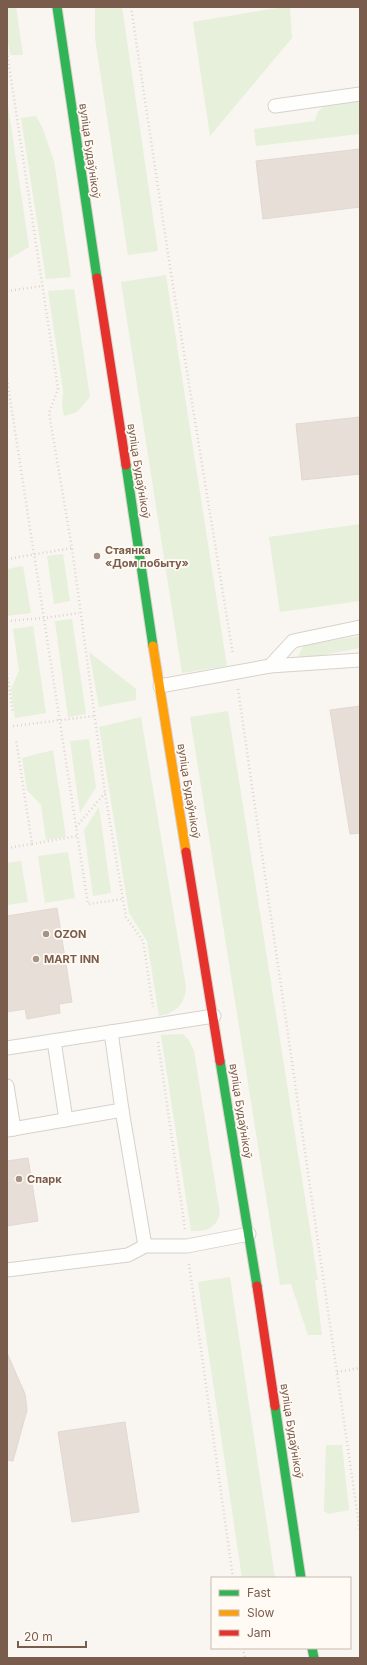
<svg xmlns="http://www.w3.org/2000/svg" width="367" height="1665" font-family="Inter,sans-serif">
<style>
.green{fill:#e7f0db}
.building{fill:#e6ded7;stroke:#e2d8d2}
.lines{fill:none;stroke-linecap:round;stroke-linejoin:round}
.lane-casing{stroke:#d7d1cb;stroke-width:15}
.fast-casing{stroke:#d9d2cb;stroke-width:11}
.slow-casing{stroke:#d9d2cb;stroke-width:11}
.jam-casing{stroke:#d9d2cb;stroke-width:11}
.path{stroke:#dcd5d0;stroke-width:2.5;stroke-dasharray:1 3;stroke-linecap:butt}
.lane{stroke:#fefefd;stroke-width:13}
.fast{stroke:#30b455;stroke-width:9}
.slow{stroke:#ff9f0a;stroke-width:9}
.jam{stroke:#e5322d;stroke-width:9}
.poi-dot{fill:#a69286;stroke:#fffaf3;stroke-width:1.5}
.labels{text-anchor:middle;stroke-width:3.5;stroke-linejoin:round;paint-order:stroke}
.street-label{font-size:11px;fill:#7a5c4d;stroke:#fffaf3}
.poi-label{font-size:11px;font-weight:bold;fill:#7a5c4d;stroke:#fffaf3;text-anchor:start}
</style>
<rect width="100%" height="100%" fill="#f9f5f0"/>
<!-- green -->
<g class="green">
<polygon points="7,7 16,7 23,55 10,55 7,36"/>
<polygon points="95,7 122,7 158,251 128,255 95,38"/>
<polygon points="283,7 290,7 292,38 210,136 193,22"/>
<polygon points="7,99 29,247 7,260"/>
<path d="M360,100V134L256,146L254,129L315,121C319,99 341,102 360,100Z"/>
<polygon points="36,116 42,127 54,161 71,277 46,279 21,118"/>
<polygon points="166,275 227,666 182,673 121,282"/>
<polygon points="74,289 90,397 77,412 64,416 62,406 63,391 48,291"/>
<polygon points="360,524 360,601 280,612 269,537"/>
<polygon points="63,554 70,601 54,604 47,556"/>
<polygon points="23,566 31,613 7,616 7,569"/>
<polygon points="72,619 86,714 68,717 55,621"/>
<polygon points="33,626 46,713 15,718 11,689 19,671 13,629"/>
<polygon points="360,636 360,648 296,660 304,645"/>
<polygon points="89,652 136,689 136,700 99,707"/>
<polygon points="228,711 318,1280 315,1280 322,1335 308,1335 291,1284 280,1285 190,717"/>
<path d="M141,717L186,987C185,1004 176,1013 159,1016L147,941L129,913L99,727Z"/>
<polygon points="89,739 96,787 80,813 70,741"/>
<polygon points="53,750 66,837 46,840 41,805 27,790 22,758"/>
<polygon points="99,807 111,893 93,896 84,830"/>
<polygon points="68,852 75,898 45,903 38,856"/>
<polygon points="21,861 28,902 7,905 7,863"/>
<path d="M183,1034L188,1039L194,1051L220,1214C214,1230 207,1231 191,1231L161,1035Z"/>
<polygon points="230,1277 275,1578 242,1578 198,1282"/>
<polygon points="326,1445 342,1445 349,1510 329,1514 324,1511"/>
</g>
<!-- building -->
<g class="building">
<polygon points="360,149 360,207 263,219 256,161"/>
<polygon points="360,417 360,474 302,480 296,424"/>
<polygon points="360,706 360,833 350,834 330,710"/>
<polygon points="57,908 72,1002 59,1004 60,1013 27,1019 25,1009 7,1012 7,916"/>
<polygon points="28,1158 38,1221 7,1226 7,1161"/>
<polygon points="7,1353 25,1394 27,1410 13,1461 7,1460"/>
<polygon points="125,1422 139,1512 72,1522 58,1432"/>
</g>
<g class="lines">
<!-- lane casing -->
<g class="lane-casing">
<g id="lane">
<polyline points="275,106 360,94"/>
<polyline points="270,666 293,641 360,627"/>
<polyline points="160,686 270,666 360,660"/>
<polyline points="111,1032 122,1110"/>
<polyline points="54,1041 66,1120"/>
<polyline points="7,1048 214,1016"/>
<polyline points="7,1086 14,1129"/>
<polyline points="7,1130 122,1110 145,1246"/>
<polyline points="7,1270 128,1255 145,1246 187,1246 249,1234"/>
</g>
</g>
<!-- fast casing -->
<g class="fast-casing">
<g id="fast">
<polyline points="57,7 97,278"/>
<polyline points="126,465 153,646"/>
<polyline points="220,1061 257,1286"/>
<polyline points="275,1406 301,1578"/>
<polyline points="312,1648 314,1658"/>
</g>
</g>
<!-- slow casing -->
<g class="slow-casing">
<polyline id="slow" points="153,646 186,852"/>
</g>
<!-- jam casing -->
<g class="jam-casing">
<g id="jam">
<polyline points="97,278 126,465"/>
<polyline points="186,852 220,1061"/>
<polyline points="257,1286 275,1406"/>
</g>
</g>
<!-- path -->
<g class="path">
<polyline points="131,7 170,267 233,655"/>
<polyline points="7,52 58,389 49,413 72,548 105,793 126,917 143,941 153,1007"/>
<polyline points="7,291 43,286"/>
<polyline points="7,379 88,904 123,899"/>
<polyline points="7,559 72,548"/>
<polyline points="7,621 44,618 79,613"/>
<polyline points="7,674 13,712"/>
<polyline points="238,689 360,1532"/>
<polyline points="13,726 94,716"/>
<polyline points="76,827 105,793"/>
<polyline points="32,844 77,836"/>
<polyline points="7,848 32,844 16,739"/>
<polyline points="158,1042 185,1229"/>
<polyline points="189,1264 233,1578"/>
<polyline points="337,1372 360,1368"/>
<polyline points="243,1648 245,1658"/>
</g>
<!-- lane -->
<use href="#lane" class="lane"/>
<!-- fast -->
<use href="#fast" class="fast"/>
<!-- slow -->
<use href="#slow" class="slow"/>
<!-- jam -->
<use href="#jam" class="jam"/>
</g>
<!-- markers -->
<g class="poi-dot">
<circle cx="97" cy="556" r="4"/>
<circle cx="46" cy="934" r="4"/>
<circle cx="36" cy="959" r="4"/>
<circle cx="19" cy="1179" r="4"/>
</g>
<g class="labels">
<!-- street labels -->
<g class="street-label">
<text transform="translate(90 151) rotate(82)" y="4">вуліца Будаўнікоў</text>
<text transform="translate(139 471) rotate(81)" y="4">вуліца Будаўнікоў</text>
<text transform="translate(189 791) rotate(81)" y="4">вуліца Будаўнікоў</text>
<text transform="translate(241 1111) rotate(81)" y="4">вуліца Будаўнікоў</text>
<text transform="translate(292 1431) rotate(81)" y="4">вуліца Будаўнікоў</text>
</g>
<!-- poi labels -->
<g class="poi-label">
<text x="105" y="554">Стаянка<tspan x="105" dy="13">«Дом побыту»</tspan></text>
<text x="54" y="938">OZON</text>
<text x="44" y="963">MART INN</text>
<text x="27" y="1183">Спарк</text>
</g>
</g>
<!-- border -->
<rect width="367" height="1665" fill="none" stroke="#7a5c4d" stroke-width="16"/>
<!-- legend -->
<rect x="211" y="1577" width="140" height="72" fill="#fffaf3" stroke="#cabbb1"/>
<rect x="219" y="1590" width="20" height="6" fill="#30b455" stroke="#cabbb1"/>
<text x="247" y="1597" font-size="12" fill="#7a5c4d">Fast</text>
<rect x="219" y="1610" width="20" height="6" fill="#ff9f0a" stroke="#cabbb1"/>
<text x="247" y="1617" font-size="12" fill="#7a5c4d">Slow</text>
<rect x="219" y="1630" width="20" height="6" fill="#e5322d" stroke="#cabbb1"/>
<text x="247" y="1637" font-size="12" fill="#7a5c4d">Jam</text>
<!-- scale -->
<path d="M18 1641v6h68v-6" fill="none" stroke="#7a5c4d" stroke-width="2"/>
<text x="24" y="1641" font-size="12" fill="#7a5c4d" stroke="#fffaf3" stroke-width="3" paint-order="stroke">20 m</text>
</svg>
